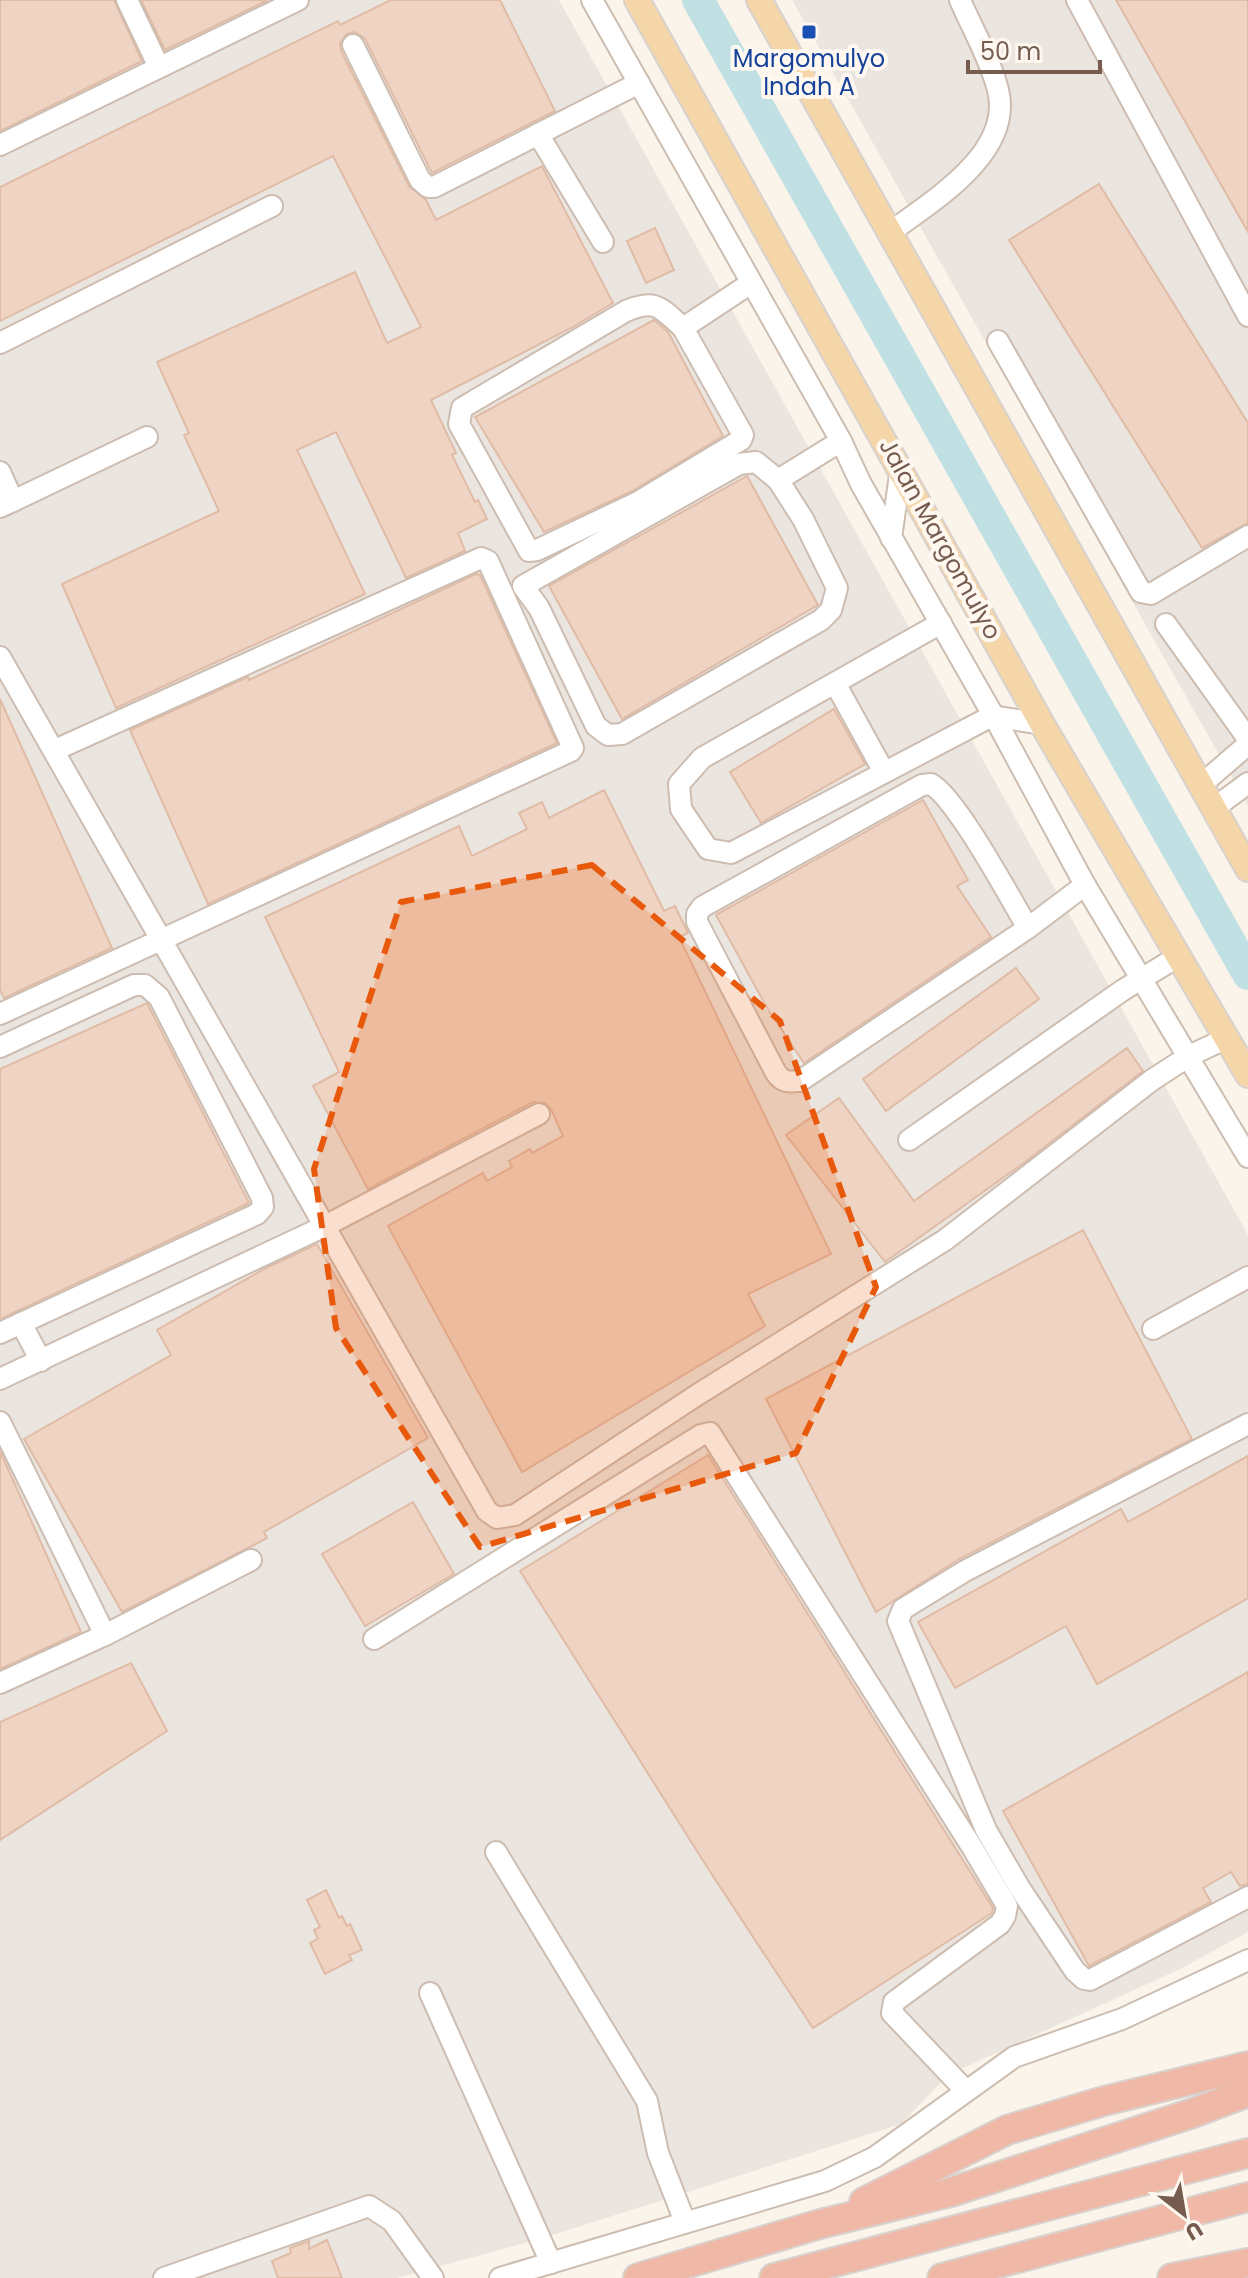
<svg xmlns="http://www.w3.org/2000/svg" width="1248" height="2278" font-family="Poppins,sans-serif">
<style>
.industrial{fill:#ebe5e0}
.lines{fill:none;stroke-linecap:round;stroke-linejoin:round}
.river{stroke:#c0e0e4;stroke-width:32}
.building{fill:#efd4c4;stroke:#e0bba6;stroke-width:2}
.minor-casing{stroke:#cdbdb1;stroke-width:24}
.major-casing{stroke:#d8d1ce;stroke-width:28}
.highway-casing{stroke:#d8d1ce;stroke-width:32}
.minor{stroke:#fff;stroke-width:20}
.major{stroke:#f4d6a9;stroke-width:24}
.highway{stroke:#f0b8a7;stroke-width:28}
.marked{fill:#e8590c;fill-opacity:0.2;stroke:#e8590c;stroke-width:6;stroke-dasharray:16 10;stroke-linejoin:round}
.transit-dot{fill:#1a4fb4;stroke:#fef8f1;stroke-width:3}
.labels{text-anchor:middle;stroke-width:8;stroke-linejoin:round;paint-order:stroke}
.transit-label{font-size:24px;fill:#164399;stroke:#fef8f1}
.street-label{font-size:24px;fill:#755c4f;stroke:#fef8f1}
</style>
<rect width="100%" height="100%" fill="#fbf4eb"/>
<!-- industrial -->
<g class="industrial">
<polygon points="0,0 559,0 1248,1235 1248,1932 1180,1969 948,2075 901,2124 543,2238 397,2278 0,2278"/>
<polygon points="792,0 1248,0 1248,806"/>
</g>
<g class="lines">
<!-- river -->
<polyline class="river" points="698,0 1248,974"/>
</g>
<!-- building -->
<g class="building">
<polygon points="0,0 114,0 142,61 0,131"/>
<polygon points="141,0 268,0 165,50"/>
<polygon points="391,0 500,0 555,111 432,173 365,39 355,32 347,34 340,43 341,51 409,186 426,200 436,220 542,166 613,303 573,327 431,400 456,453 452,455 475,502 478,500 487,519 458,533 465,551 406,578 336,432 297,450 365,594 116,708 62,584 219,511 184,435 189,433 157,362 355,272 387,343 421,327 333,156 0,321 0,187 338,21 340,25"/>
<polygon points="1116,0 1248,0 1248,232"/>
<polygon points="1099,184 1248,423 1248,523 1202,548 1009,240"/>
<polygon points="655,228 674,270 646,283 627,241"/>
<polygon points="654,320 668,332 723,436 632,491 544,532 475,417"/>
<polygon points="747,476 818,605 622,719 549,586"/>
<polygon points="476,574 480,575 557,743 208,904 130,730 248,677 249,680"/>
<polygon points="0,699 112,948 4,998 0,990"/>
<polygon points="834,709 865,764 761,823 730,772"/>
<polygon points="604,790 664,911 675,906 688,933 679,937 831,1254 748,1294 765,1326 522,1472 388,1226 483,1173 487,1181 512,1167 509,1161 530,1149 532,1153 563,1136 551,1109 545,1103 533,1102 368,1189 313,1086 339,1072 265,917 459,826 472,856 527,829 519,813 542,802 549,818"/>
<polygon points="923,800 968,880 957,886 991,937 804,1063 766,1006 716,915"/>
<polygon points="1016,968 1039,999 886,1111 863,1079"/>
<polygon points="147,1003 249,1203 0,1319 0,1069"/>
<polygon points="1127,1048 1143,1071 1025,1162 885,1262 786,1135 839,1098 914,1201"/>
<polygon points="1083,1230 1192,1439 959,1559 876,1612 766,1399"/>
<polygon points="317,1244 428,1438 264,1532 267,1538 250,1547 122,1612 24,1439 171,1355 157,1330 266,1268"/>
<polygon points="0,1451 81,1632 0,1669"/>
<polygon points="708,1455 993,1908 992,1913 813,2028 709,1870 520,1571"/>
<polygon points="1248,1456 1248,1598 1097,1684 1066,1626 955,1688 918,1622 1121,1509 1128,1522"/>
<polygon points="413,1502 454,1574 365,1626 322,1554"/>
<polygon points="131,1663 167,1731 0,1840 0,1722"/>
<polygon points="1248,1672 1248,1884 1240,1886 1231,1872 1203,1888 1211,1902 1089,1966 1003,1811"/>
<polygon points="326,1890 339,1918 342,1916 347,1926 350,1924 362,1950 349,1955 352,1960 325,1974 310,1943 318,1939 314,1930 320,1927 307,1900"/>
<polygon points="327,2240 342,2278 278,2278 272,2261 291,2253 290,2248 309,2241 309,2249"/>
</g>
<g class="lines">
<!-- minor casing -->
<g class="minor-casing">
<g id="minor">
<polyline points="127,0 159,67"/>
<polyline points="592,0 841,441 861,484 997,722 1085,885 1248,1157"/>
<polyline points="1077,0 1248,316"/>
<polyline points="353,45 420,180 428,187 434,187 639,83"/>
<polyline points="538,134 603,242"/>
<polyline points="0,145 298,0"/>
<path d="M889,233C931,202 1014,153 998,90C991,61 972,28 960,0"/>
<path d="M683,328C661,308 656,298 626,311L462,408L459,424L529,551L537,550L638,502L741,440L743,435L683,328L751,283"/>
<polyline points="998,341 1141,592 1151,594 1248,536"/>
<polyline points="0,343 272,206"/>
<polyline points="0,472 13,501 0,507"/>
<polyline points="778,480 756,462 739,464 523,586 539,608 596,726 608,735 622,734 821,620 831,610 837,588 803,519 778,480 841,441"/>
<polyline points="13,501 147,437"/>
<polyline points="891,538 901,468"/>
<polyline points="941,623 702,758 679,784 681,809 708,849 731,853 992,716 1042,724"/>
<polyline points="1166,624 1248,739"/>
<polyline points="0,657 487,1511 497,1518 515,1515 697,1395 945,1240 1152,1080 1189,1056 1227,1038"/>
<polyline points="835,683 884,772"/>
<polyline points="1201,785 1246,746 1248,741"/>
<polyline points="1214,808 1248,783"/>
<path d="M1028,928C1010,898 957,799 931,784L922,785L702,907L697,914V922L776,1073C783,1083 789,1082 800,1081L1028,928L1085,885"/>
<polyline points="0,1014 571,751 573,748 488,561 481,558 55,750"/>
<polyline points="0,1047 134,985 145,985 159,997 262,1198 263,1207 257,1214 0,1333"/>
<polyline points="909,1140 1123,990 1179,956"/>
<polyline points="21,1323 41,1361"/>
<polyline points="1153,1329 1248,1277"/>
<polyline points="0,1379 325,1226 539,1114"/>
<polyline points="0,1422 105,1635 0,1683"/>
<polyline points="1248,1424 965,1571 903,1609 898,1621 986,1830 1019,1887 1075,1971 1084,1979 1090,1980 1248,1897"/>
<polyline points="105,1635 251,1560"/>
<polyline points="374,1639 701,1435 710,1433 972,1847 1007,1906 1005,1916 1000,1924 894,2002 892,2013 965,2090"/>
<polyline points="496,1852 647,2101 658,2153 685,2222"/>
<polyline points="430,1993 551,2263"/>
<polyline points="164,2278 369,2206 392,2221 433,2278"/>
<polyline points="500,2278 825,2181 875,2157 1014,2057 1122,2019 1248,1960"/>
</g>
</g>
<!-- major casing -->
<g class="major-casing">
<g id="major">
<polyline points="637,0 1042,724 1248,1075"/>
<polyline points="759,0 1248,869"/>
</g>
</g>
<!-- highway casing -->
<g class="highway-casing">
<g id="highway">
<polyline points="864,2202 1007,2130 1104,2101 1248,2066"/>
<polyline points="638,2278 820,2224 951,2192 1193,2113 1248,2092"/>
<polyline points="774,2278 1248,2153"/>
<polyline points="942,2278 1248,2197"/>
<polyline points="1172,2278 1248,2263"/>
</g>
</g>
<!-- minor -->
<use href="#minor" class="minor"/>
<!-- major -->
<use href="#major" class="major"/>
<!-- highway -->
<use href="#highway" class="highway"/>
</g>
<!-- marked area -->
<path class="marked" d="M592,865L780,1021L876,1287L796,1453L480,1547L336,1328L314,1169L401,902Z"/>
<!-- markers -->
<rect class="transit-dot" x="801" y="24" width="16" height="16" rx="4"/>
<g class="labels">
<!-- transit labels -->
<g class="transit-label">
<text x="809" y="67">Margomulyo<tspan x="809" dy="28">Indah A</tspan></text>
</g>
<!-- street labels -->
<g class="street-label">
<text transform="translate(940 539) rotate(61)" y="8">Jalan Margomulyo</text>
</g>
</g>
<!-- north arrow -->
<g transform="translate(1184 2214) rotate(149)" stroke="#fef8f1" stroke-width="6" paint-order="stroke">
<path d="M0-6L14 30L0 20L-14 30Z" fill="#755c4f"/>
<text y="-12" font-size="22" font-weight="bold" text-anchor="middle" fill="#755c4f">U</text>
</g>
<!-- scale -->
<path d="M968 60v12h132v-12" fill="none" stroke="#755c4f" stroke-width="4"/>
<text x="980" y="60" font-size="24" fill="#755c4f" stroke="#fef8f1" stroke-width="6" paint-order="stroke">50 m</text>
</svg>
